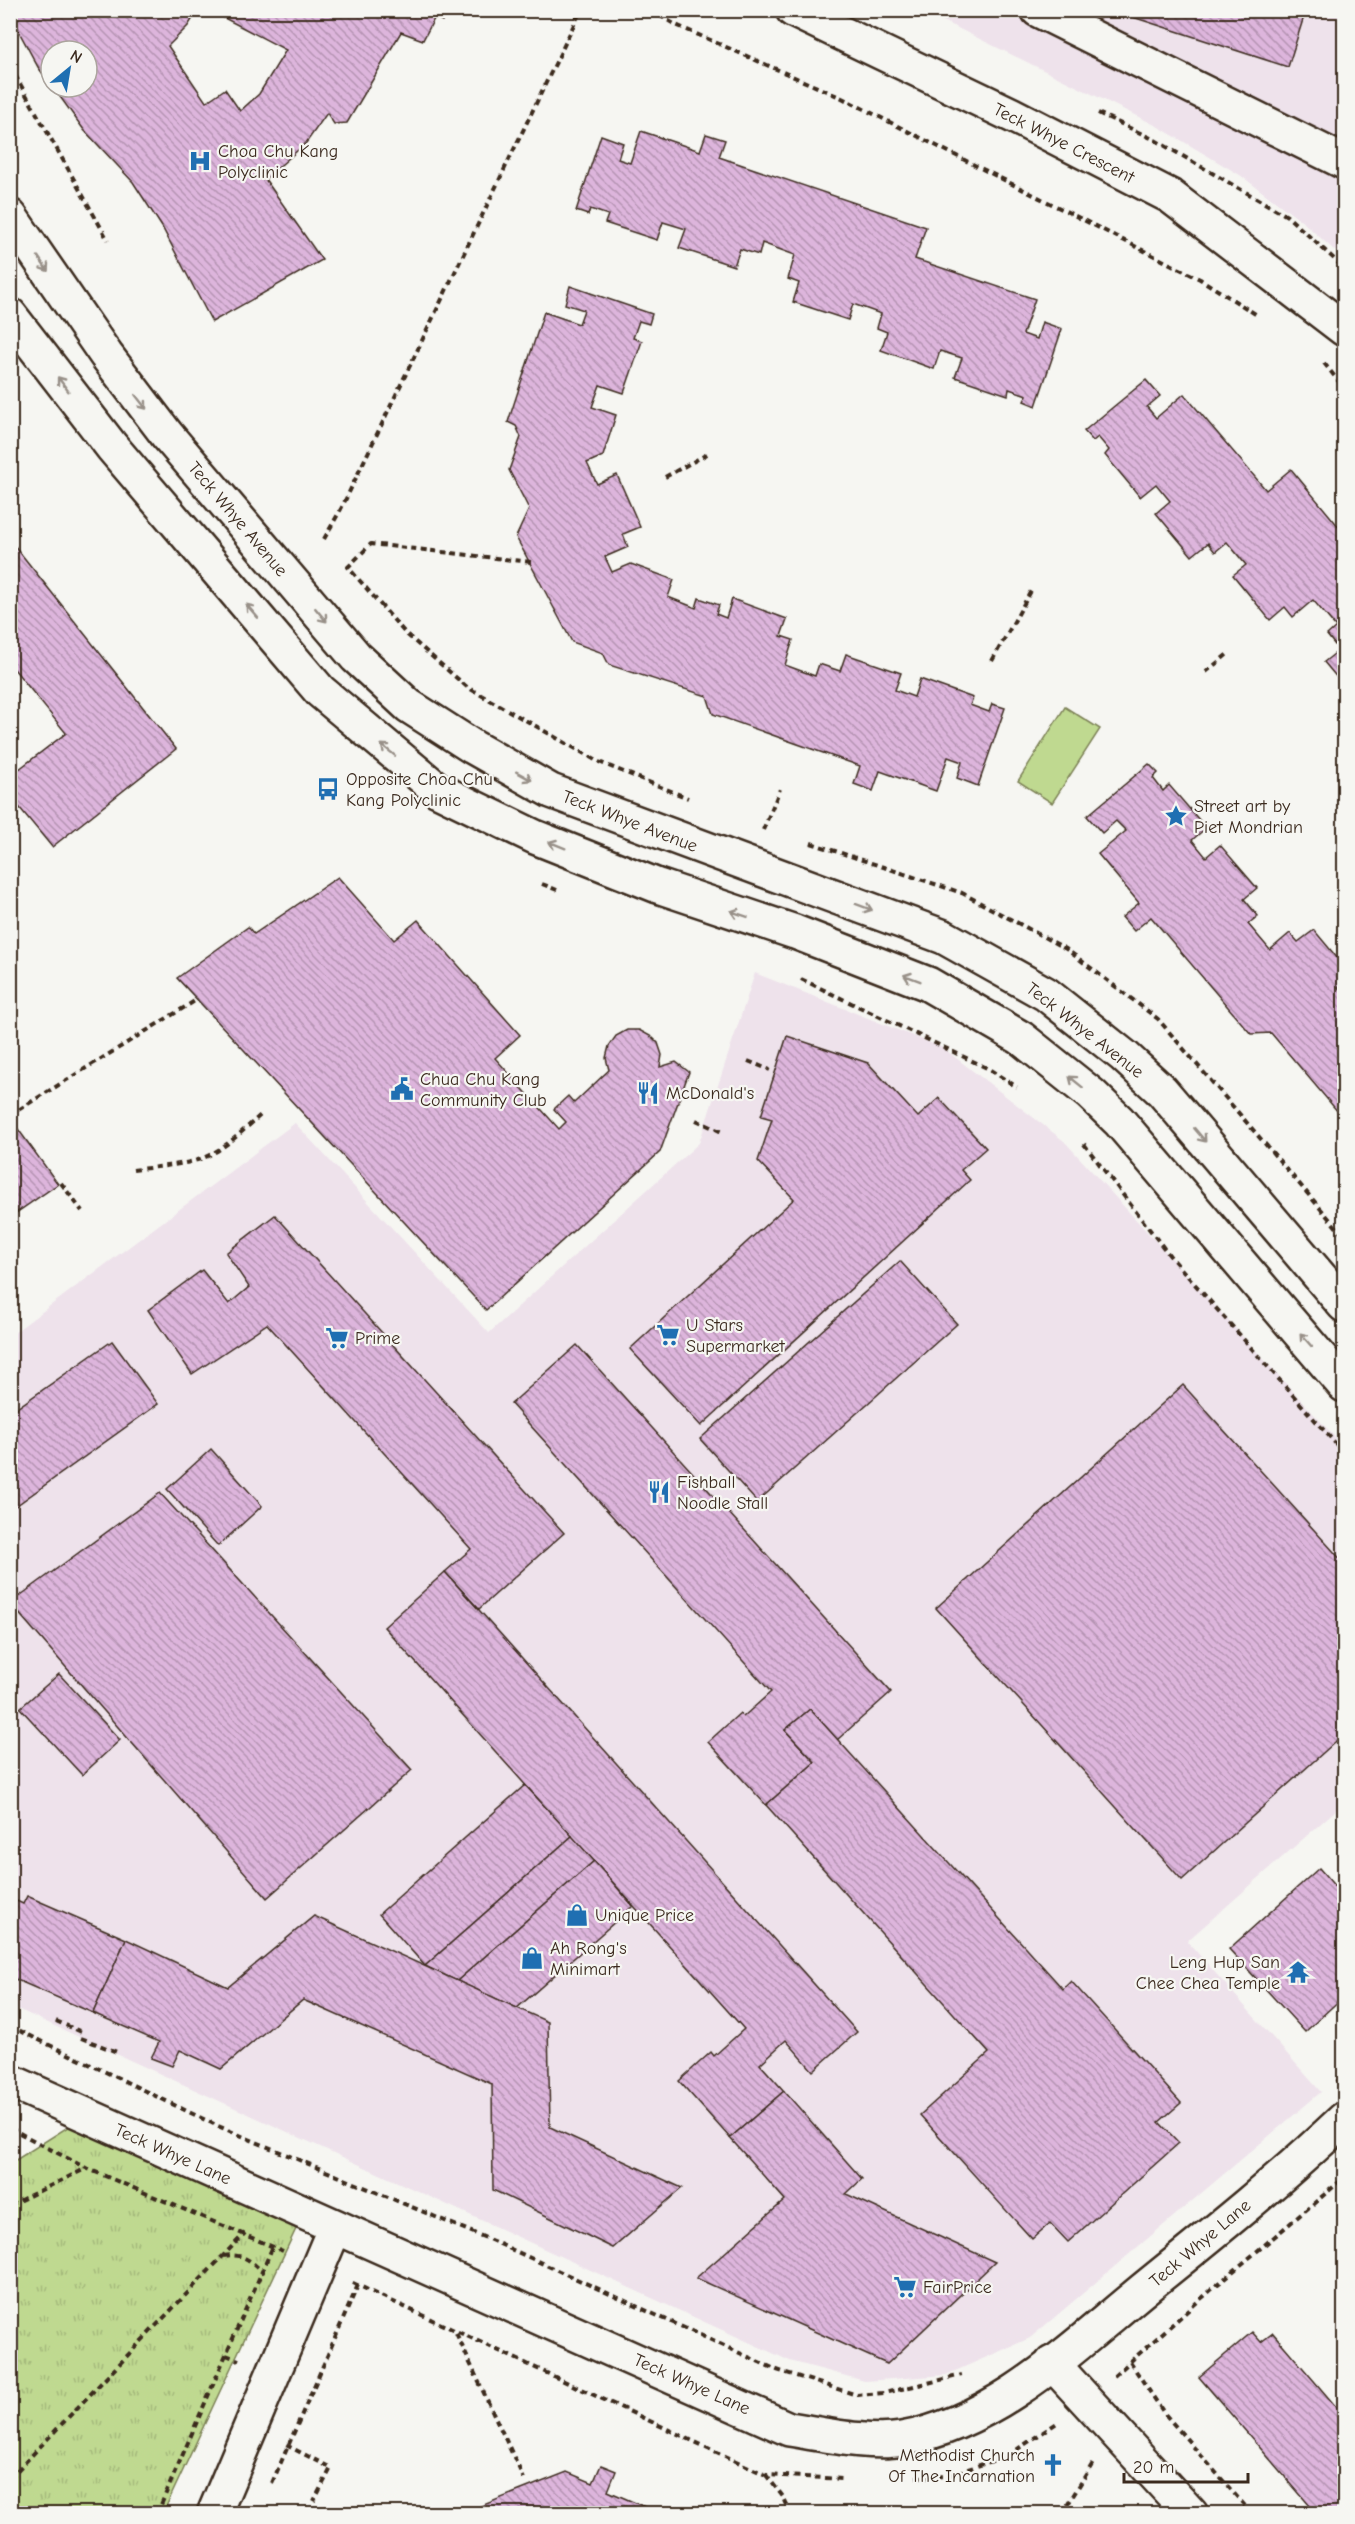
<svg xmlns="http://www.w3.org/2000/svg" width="1355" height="2524" font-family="'Comic Neue',sans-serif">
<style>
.built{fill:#eee2eb}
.grass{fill:url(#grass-tufts);stroke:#7d8257;stroke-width:1.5}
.pitch{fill:#bfd990;stroke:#7d8257;stroke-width:1.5}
.building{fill:url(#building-back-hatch);stroke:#3b2a1e;stroke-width:1.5}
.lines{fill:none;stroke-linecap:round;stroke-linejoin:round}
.minor-casing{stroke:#3b2a1e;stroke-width:38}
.major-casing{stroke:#3b2a1e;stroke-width:38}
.path{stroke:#3b2a1e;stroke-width:4;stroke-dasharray:6 4.5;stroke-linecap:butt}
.minor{stroke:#f6f6f2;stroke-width:33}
.major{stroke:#f6f6f2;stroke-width:33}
.oneway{stroke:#989088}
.labels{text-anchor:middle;stroke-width:4.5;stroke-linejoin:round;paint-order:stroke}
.street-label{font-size:18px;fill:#3b2a1e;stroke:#f6f6f2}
.poi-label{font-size:18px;fill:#3b2a1e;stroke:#f6f6f2;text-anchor:start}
</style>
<defs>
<pattern id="grass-tufts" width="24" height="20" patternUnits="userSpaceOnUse" patternTransform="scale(1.5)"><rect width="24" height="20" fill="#bfd990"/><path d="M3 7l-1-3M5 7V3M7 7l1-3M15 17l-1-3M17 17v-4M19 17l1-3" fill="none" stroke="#a5ba7c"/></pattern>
<pattern id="building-back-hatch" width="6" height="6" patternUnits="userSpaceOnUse" patternTransform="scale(1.5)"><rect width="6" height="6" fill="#ddb5dc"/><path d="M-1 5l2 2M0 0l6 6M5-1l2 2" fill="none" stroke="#b493b2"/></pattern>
</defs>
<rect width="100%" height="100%" fill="#f6f6f2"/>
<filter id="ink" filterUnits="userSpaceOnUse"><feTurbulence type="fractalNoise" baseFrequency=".0167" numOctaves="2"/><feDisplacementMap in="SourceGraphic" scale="12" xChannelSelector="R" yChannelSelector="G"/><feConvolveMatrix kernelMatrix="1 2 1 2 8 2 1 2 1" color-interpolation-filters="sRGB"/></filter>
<g filter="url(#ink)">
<!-- built -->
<g class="built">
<polygon points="923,11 1344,11 1344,259 1304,223 1240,175 1157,126"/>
<polygon points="755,973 943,1048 1064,1141 1344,1447 1344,1803 1187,1941 1321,2092 1030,2338 946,2375 865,2381 790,2361 11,2006 11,1335 295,1123 489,1333 699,1143"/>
</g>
<!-- grass -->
<polygon class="grass" points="104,2104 309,2201 163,2513 11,2514 11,2163"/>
<!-- pitch -->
<polygon class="pitch" points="1065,707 1100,729 1052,803 1018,781"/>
<!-- building -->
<g class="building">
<polygon points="13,10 198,10 188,26 168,46 206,102 225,89 240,111 259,94 286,50 209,10 447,10 442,21 435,17 423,40 401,32 347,123 334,124 327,113 306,143 265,179 322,260 212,322 162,227 133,182 84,130 53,87 87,87 87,51 51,51 51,85 38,67 10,15"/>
<polygon points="1111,10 1306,10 1288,67"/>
<polygon points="641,131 700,151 706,134 725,140 719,157 926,227 915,259 1035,299 1023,334 1037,339 1042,322 1062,329 1036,406 1024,401 1027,395 1009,389 1008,395 955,377 962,358 940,351 934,369 881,350 887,332 877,328 881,314 853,304 848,320 793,302 799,283 788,279 795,255 762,243 759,255 740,249 734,266 679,248 686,229 663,222 657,240 605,223 608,215 590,209 588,215 576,211 601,135 623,143 618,159 630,163"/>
<polygon points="570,286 652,314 649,324 639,321 633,338 642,341 624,393 600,385 592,407 616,415 603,456 587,463 597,484 617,475 640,527 623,534 628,547 605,557 612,572 631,564 674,580 668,597 696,608 699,598 719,605 716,614 726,618 732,599 787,619 781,636 793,640 785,665 815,676 819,664 840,671 846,654 901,673 895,690 914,697 920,679 973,698 970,705 989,712 992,704 1005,708 978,786 957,778 962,762 948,757 936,791 880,771 873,791 854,784 860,766 713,714 707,696 609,665 603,653 572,642 516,537 529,509 509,470 521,437 516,426 508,422 544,312 579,324 584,310 565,304"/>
<polygon points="1146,380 1160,396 1147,407 1156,418 1184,394 1266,490 1291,469 1344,533 1344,686 1324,662 1339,650 1327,635 1336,627 1313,600 1293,617 1285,607 1270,620 1233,575 1246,565 1227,542 1215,552 1208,543 1192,556 1156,513 1170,501 1156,484 1140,497 1105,455 1109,450 1098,437 1093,441 1084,431"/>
<polygon points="10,540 176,749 52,847 10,796 10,776 66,733 10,664"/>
<polygon points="1149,764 1158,773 1153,778 1163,791 1169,785 1206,828 1192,840 1206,857 1220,845 1257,888 1244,899 1258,916 1248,924 1270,950 1290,933 1298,942 1314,930 1344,966 1344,981 1338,987 1344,995 1344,1119 1271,1033 1251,1034 1151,917 1134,931 1122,917 1139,903 1098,854 1126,831 1116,821 1102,833 1087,816"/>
<polygon points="338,877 394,940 418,920 520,1035 495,1058 559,1129 566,1122 554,1109 568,1096 574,1103 609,1070 606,1058 609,1046 616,1036 627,1030 639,1030 652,1037 658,1043 662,1055 660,1067 676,1062 689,1072 660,1152 486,1310 177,978 248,927 254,934"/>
<polygon points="787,1036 868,1063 918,1117 939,1098 986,1148 961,1170 970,1180 701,1426 630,1349 794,1199 758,1161 772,1119 761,1116"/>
<polygon points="10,1118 58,1184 10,1217"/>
<polygon points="275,1215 564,1533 479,1609 445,1572 471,1549 267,1324 192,1374 148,1310 202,1270 229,1304 249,1287 226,1253"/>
<polygon points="900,1261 957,1324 757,1502 700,1439"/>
<polygon points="112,1341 158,1404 10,1510 10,1413"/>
<polygon points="577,1345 891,1692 837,1740 810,1709 785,1730 815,1762 766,1805 708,1742 740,1713 743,1717 771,1692 511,1404"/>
<polygon points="1183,1385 1344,1563 1344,1734 1182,1880 936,1608"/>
<polygon points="211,1449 262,1506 218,1546 167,1489"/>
<polygon points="160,1493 412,1770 267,1898 10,1603"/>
<polygon points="445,1572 857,2032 813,2071 786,2040 760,2064 784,2091 730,2138 679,2081 711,2052 714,2056 744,2029 384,1627"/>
<polygon points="59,1674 120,1740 82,1775 20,1708"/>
<polygon points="810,1709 1063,1989 1071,1981 1181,2103 1159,2122 1179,2143 1068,2242 1050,2223 1032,2239 920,2115 989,2053 766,1805 815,1762 785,1730"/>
<polygon points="525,1785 572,1836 425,1966 379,1914"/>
<polygon points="572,1836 594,1861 457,1981 425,1966"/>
<polygon points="594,1861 633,1906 517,2008 457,1981"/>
<polygon points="1319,1868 1344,1897 1344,1996 1305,2032 1229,1949"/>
<polygon points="27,1896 126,1939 93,2013 10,1977 10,1898 23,1904"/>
<polygon points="314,1916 548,2022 550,2127 682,2188 613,2248 493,2190 492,2084 303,2000 221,2069 180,2050 172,2066 151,2058 159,2042 93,2013 126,1939 228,1987"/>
<polygon points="784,2091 862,2179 846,2194 995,2262 887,2364 696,2278 785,2200 730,2138"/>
<polygon points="1252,2332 1261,2342 1273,2333 1344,2416 1344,2514 1317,2514 1199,2377"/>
<polygon points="601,2465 616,2471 608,2491 661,2514 461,2514 567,2472 593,2483"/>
</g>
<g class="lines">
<!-- minor casing -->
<g class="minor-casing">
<g id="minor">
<polyline points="793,10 1012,115 1170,196 1344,329"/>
<polyline points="1038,10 1344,162"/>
<path d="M10,2081L789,2429C822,2434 870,2445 902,2439C999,2422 1077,2343 1150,2284C1216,2231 1283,2177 1344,2119"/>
<polyline points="1052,2363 1191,2514"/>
<polyline points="214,2514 335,2227"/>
</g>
</g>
<!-- major casing -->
<g class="major-casing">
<g id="major">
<polyline points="10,216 106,355 167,435 356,657 409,706 473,747 551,791 944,937 1046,994 1124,1056 1162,1091 1344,1305"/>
<polyline points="10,315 112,447 320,691 438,790 535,837 658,886 795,932 928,984 1021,1038 1091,1094 1119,1121 1344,1385"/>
</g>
</g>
<!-- path -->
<g class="path">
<polyline points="650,10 676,25 842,98 1200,279 1257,315"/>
<polyline points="10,66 108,240"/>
<polyline points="1098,113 1155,140 1287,216 1344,268"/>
<polyline points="1324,363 1344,388"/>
<polyline points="665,477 709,453"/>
<polyline points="324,539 341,509 581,10"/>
<polyline points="531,562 371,544 348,567 405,633 467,687 599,762 688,798"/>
<polyline points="992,661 1031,591"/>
<polyline points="1206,672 1229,653"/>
<polyline points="763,830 780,789"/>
<polyline points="811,843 962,893 1066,949 1158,1019 1344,1236"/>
<polyline points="542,884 557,890"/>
<polyline points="801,979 987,1068 1017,1087"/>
<polyline points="748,1061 770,1070"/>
<polyline points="10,1115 198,999"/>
<polyline points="696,1120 722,1132"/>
<polyline points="1084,1144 1170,1256 1344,1453"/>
<path d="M133,1170C153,1167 174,1166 194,1161C221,1154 242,1131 263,1113"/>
<polyline points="61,1183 82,1211"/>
<polyline points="56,2021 84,2033"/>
<polyline points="10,2026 218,2126 493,2241 777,2370 857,2395 884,2393 962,2375"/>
<polyline points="81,2038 117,2052"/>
<polyline points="1337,2082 1344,2075"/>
<polyline points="10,2128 86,2168 283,2251"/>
<polyline points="10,2205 85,2169"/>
<path d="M224,2256C242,2253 251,2260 263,2273"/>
<polyline points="353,2283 766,2475 843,2479"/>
<polyline points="456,2333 524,2479"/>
<polyline points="226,2355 239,2360"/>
<polyline points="1130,2362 1164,2413 1252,2514"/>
<polyline points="1114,2376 1211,2290 1344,2178"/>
<polyline points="286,2445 331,2468 314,2501"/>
<polyline points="766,2475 784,2498 791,2514"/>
<polyline points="916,2477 947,2476 1007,2456 1057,2423"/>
<polyline points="10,2478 245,2233"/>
<polyline points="272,2483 358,2285"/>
<polyline points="157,2514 273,2246"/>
<polyline points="1062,2514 1093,2463"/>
</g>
<!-- minor -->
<use href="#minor" class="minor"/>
<!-- major -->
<use href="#major" class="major"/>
</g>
<!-- one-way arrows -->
<defs><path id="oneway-shaft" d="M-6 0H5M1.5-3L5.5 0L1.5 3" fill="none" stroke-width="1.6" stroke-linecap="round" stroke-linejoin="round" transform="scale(1.5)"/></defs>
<g class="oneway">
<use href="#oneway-shaft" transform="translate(43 264) rotate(56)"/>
<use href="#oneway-shaft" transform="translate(63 384) rotate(-127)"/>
<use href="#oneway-shaft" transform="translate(141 402) rotate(52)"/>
<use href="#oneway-shaft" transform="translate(252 611) rotate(-131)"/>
<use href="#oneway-shaft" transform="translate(321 615) rotate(50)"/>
<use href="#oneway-shaft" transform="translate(388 750) rotate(-141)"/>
<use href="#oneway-shaft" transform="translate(524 776) rotate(29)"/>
<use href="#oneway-shaft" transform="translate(557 845) rotate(-158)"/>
<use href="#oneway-shaft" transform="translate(864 907) rotate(20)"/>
<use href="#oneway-shaft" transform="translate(739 914) rotate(-161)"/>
<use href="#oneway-shaft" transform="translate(912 978) rotate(-159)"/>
<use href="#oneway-shaft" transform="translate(1076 1082) rotate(-141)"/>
<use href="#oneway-shaft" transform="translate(1200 1135) rotate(50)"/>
<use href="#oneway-shaft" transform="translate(1306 1340) rotate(-131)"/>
</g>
</g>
<!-- icons -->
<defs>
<g id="hospital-bare" transform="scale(1.8)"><path d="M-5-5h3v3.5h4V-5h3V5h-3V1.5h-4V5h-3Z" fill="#1f6fb2" stroke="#f6f6f2" stroke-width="2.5" paint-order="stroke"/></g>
<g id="bus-bare" transform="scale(1.8)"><path d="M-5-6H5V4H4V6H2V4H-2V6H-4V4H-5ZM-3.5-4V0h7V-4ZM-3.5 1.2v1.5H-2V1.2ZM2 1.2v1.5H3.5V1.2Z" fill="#1f6fb2" stroke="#f6f6f2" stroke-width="2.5" paint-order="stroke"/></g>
<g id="sight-bare" transform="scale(1.8)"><path d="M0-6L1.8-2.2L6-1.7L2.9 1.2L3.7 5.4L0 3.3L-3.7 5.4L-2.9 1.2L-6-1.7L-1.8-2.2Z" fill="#1f6fb2" stroke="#f6f6f2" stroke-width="2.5" paint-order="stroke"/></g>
<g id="civic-bare" transform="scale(1.8)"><path d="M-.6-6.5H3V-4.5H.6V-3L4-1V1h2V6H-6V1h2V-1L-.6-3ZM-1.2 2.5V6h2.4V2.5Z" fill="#1f6fb2" stroke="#f6f6f2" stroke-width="2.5" paint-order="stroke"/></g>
<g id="restaurant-bare" transform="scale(1.8)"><path d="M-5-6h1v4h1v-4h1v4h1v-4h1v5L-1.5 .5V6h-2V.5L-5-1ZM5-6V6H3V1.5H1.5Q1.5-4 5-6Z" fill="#1f6fb2" stroke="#f6f6f2" stroke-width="2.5" paint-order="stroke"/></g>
<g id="supermarket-bare" transform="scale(1.8)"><path d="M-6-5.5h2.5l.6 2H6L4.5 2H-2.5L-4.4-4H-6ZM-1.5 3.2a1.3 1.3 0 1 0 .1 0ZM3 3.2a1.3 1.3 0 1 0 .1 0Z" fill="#1f6fb2" stroke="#f6f6f2" stroke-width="2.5" paint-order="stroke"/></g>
<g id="shop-bare" transform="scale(1.8)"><path d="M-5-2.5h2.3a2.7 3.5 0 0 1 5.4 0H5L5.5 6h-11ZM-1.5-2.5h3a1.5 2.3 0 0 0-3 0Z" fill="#1f6fb2" stroke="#f6f6f2" stroke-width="2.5" paint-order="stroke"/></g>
<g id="temple-bare" transform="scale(1.8)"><path d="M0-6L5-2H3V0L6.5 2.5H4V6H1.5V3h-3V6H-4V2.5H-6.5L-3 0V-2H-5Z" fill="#1f6fb2" stroke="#f6f6f2" stroke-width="2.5" paint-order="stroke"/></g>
<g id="church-bare" transform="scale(1.8)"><path d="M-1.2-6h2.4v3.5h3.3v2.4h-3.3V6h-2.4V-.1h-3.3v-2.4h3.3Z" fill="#1f6fb2" stroke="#f6f6f2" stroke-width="2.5" paint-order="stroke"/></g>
</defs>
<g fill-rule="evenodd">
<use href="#hospital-bare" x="200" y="161"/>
<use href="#bus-bare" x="328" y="789"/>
<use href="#sight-bare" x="1176" y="816"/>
<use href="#civic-bare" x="402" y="1089"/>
<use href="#restaurant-bare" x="648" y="1093"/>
<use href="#supermarket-bare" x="668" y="1335"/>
<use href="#supermarket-bare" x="337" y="1338"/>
<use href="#restaurant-bare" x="659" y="1492"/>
<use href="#shop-bare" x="577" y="1915"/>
<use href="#shop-bare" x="532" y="1958"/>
<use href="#temple-bare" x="1298" y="1972"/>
<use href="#supermarket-bare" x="905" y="2287"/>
<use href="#church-bare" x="1053" y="2465"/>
</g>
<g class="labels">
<!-- street labels -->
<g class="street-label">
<text transform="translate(1064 143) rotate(27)" y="6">Teck Whye Crescent</text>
<text transform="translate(238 519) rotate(50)" y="6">Teck Whye Avenue</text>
<text transform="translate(630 821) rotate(21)" y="6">Teck Whye Avenue</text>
<text transform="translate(1085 1030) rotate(38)" y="6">Teck Whye Avenue</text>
<text transform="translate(173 2154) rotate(24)" y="6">Teck Whye Lane</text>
<text transform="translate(1200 2243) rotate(-40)" y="6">Teck Whye Lane</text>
<text transform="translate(692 2384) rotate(24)" y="6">Teck Whye Lane</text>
</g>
<!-- poi labels -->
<g class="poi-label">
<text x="218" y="157">Choa Chu Kang<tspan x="218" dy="21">Polyclinic</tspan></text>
<text x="346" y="785">Opposite Choa Chu<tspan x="346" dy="21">Kang Polyclinic</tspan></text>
<text x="1194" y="812">Street art by<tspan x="1194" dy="21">Piet Mondrian</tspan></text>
<text x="420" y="1085">Chua Chu Kang<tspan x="420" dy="21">Community Club</tspan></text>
<text x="666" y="1099">McDonald's</text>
<text x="686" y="1331">U Stars<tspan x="686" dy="21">Supermarket</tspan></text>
<text x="355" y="1344">Prime</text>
<text x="677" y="1488">Fishball<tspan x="677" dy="21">Noodle Stall</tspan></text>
<text x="595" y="1921">Unique Price</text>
<text x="550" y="1954">Ah Rong's<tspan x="550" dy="21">Minimart</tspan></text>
<text x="1280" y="1968" text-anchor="end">Leng Hup San<tspan x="1280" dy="21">Chee Chea Temple</tspan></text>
<text x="923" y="2293">FairPrice</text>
<text x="1035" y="2461" text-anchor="end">Methodist Church<tspan x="1035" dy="21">Of The Incarnation</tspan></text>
</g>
</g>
<!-- margin -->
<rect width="1355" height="2524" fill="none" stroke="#f6f6f2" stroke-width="36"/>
<rect x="18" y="18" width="1319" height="2488" fill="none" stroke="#3b2a1e" stroke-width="2" filter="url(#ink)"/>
<!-- north arrow -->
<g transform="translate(69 69) rotate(30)"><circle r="28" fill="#f6f6f2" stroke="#aba49d" stroke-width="1.5"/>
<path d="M0-4.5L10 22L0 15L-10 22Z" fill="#1f6fb2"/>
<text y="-9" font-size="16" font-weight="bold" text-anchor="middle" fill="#3b2a1e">N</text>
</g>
<!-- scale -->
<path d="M1124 2473v9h124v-9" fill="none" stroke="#3b2a1e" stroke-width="3"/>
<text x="1133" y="2473" font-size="18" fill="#3b2a1e" stroke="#f6f6f2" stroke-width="4.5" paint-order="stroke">20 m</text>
</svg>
